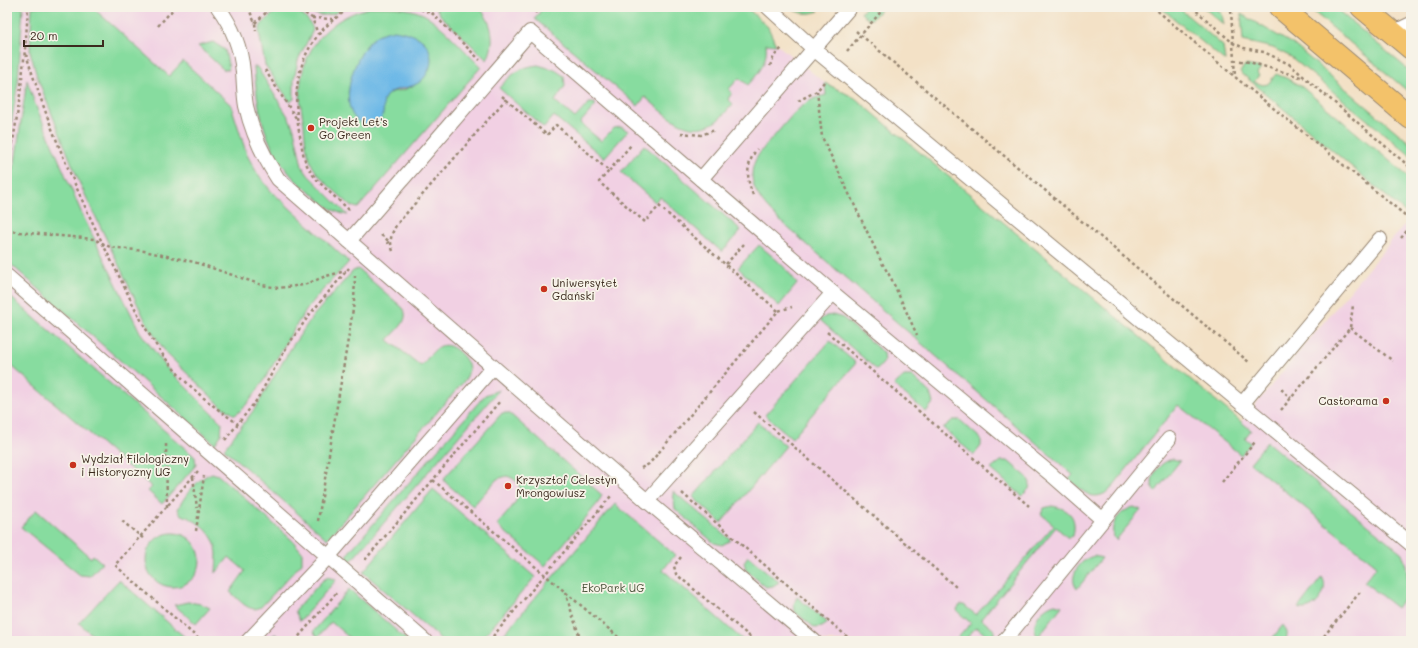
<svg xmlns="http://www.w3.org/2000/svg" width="1418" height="648" font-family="Mali,sans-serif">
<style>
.built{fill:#f1d0e3}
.green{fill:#87dc9f;stroke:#61835e;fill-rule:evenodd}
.water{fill:#6eb9e7;stroke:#547282}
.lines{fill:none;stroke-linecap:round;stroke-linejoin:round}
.lane-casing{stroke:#978672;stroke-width:16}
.primary-casing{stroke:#978672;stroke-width:24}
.path{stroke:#978672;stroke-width:2.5;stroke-dasharray:3 3;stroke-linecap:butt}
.lane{stroke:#fff;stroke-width:14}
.primary{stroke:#f3c26a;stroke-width:22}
.poi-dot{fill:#c8321e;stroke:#f7f3e8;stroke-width:1.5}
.labels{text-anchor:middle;stroke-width:3.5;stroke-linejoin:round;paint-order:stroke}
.poi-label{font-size:11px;fill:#3b2a1e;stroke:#f7f3e8;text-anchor:start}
.park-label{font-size:11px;fill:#4e563e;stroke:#f7f3e8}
</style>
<rect width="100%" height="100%" fill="#f7f3e8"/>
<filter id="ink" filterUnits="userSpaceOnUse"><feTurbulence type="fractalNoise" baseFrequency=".025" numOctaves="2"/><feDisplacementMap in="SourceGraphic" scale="8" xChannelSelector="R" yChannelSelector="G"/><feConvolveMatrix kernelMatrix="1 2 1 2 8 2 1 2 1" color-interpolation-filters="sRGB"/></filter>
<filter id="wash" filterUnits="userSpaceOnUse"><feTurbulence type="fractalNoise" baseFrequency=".012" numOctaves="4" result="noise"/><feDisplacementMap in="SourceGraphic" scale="16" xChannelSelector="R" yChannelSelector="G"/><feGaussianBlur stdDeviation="0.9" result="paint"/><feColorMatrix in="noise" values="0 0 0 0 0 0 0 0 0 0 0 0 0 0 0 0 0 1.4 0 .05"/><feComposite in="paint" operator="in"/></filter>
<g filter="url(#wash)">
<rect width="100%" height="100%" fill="#f3e1c6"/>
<!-- built -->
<polygon class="built" points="7,7 746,7 768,27 775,43 825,83 855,98 1241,422 1411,217 1411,641 7,641"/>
<!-- green -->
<g class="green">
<polygon points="7,7 23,7 18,82 7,150"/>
<path d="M32,7H92L169,76L183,61L231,105L247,155L257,173L271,191L349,262C333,279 316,296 303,315C285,340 258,400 235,415L222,407L167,354L148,326L80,184L37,77L30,51Z"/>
<path d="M280,7C293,6 311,18 313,30L298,60L294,80V99L290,102L265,65L259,32L261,25Z"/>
<path d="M301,7H348C329,17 319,19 301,7Z"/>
<path d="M374,7C391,7 407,7 423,14C440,22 466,53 481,67L358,208L351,206C340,195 320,180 313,167C306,154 305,139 304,125C302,114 300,103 300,92C301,47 331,15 374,7ZM383,33L421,81C416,84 410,88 403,90C394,92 386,91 383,102L348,93C353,71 361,42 383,33Z"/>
<path d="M435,7H479C493,23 496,42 487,60L441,16Z"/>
<path d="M543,7H746L768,27L776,45L766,44C768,62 759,73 748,85L739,78L729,89L732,93L728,99L733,104C728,109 724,115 718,120C690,141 666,114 645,97L638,106L535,19Z"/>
<path d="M789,7H813L819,11C807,15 799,14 789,7Z"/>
<polygon points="866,7 883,7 872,19 868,19 861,13"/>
<polygon points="1160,7 1178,7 1223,46 1225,61"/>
<polygon points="1203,7 1214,7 1222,14 1224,25"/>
<polygon points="1308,7 1334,7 1411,72 1411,94"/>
<polygon points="1391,7 1411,7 1411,11 1402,11"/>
<polygon points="1241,14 1294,45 1411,144 1411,156 1291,57 1273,48 1243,41"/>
<polygon points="213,42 225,50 229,69 224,70 198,46"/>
<path d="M538,65L555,70L564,76L565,86L555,101L575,118L589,103H595V106L580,123L601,141L614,128L621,127L628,131L604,158L554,116L544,128L499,88C511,75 519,67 538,65Z"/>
<polygon points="1245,65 1261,68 1257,73 1259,75 1254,82 1263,85 1268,84 1276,74 1286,78 1302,87 1411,179 1411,217 1240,72"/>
<path d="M254,67H257L289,118L294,129L302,166L308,175L348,215C333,213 323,203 312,193C304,187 295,181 289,173C263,143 257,105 254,67Z"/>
<polygon points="27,80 35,104 82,214 140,332 167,368 222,423 221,435 215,444 7,261 7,194 15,163"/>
<path d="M825,83L855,98L1251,430L1245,438L1251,443L1241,455L1178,405L1109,491C1091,503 1083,491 1069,479L1073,475L802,240C781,221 739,192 756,159C762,148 773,138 781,128C795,112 805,99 826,95Z"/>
<polygon points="644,145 741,230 722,252 660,197 655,202 621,172"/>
<path d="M759,245C773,257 787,267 797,284L779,306L738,268Z"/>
<path d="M358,269L403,308C411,321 395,331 388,340L421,366C427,360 432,350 441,346C451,342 464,355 468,364C470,369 468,374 466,379L327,539L224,449L256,407L291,348L313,316L353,271Z"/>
<polygon points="7,294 195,457 196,465 162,504 148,491 152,487 7,362"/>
<polygon points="833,315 843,318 878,348 883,353 884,362 877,370 820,320 826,316"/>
<polygon points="830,341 856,363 792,438 765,415"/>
<polygon points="904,376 912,376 930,393 933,403 926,412 894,385"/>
<polygon points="499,390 351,561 347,557 349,552 485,395"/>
<path d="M502,413H509L602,495L598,503L545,566L497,525C508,511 536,486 507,476L497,479L473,506L446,483L444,480L446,476Z"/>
<polygon points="953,420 960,420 981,439 981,446 974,455 943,428"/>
<polygon points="758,422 786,446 721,523 693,497"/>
<path d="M1267,442L1402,553C1409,573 1411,590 1397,608L1364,582L1377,566L1250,463Z"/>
<path d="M1173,459L1180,461L1155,492C1146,479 1159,462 1173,459Z"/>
<polygon points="1001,461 1008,461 1027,477 1030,483 1029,489 1022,496 991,469"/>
<path d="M212,473L218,475L292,540L302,552V563L261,607C249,614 239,599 230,592L245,571L229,557L216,573C216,567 217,560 217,554C215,532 198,521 180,514L178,509C184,496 198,478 212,473Z"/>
<polygon points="433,489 535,577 480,641 443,641 363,572"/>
<polygon points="673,491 731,540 722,545 714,543 675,509"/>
<polygon points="615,504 675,555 663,570 744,641 498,641"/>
<path d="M1052,506C1071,509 1077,518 1073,536L1068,538L1056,527L981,619L994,630V636L990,638L976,627L964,641H955L971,623L958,612L957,609L960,605H964L976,615L1054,525L1041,514L1044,508Z"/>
<path d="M1134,507L1141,510L1116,540C1106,527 1120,510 1134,507Z"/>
<polygon points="36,510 91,558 93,555 102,563 90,576 80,575 21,527"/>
<circle cx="173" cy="560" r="27"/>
<polygon points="748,556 779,582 773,586 766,587 746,570 744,562"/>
<path d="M1094,556L1102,558L1077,589C1067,576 1081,559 1094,556Z"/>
<polygon points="328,577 336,580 300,621 295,611 298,607 322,581"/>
<path d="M1322,577C1331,590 1314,614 1298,608Z"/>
<polygon points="119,580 187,639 188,641 99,641 79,623"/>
<polygon points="349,589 408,641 353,641 331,622 318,637 313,632"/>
<polygon points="797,597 828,623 822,627 815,628 795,612 794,604"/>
<polygon points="188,602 201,604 210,608 196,624 174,605"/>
<path d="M1055,604L1062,606L1038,637C1028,624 1042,607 1055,604Z"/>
<path d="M1283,625C1287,630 1289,635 1285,641H1270Z"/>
<polygon points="275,634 284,640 266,641"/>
</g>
<!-- water -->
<path class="water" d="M394,30C412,33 431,39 431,60C431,67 427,76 421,81C411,90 394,87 387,95C378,104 391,115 373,127C329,122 353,52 376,36C382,32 388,32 394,30Z"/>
</g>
<g filter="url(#ink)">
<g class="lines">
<!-- lane casing -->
<g class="lane-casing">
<g id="lane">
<path d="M218,7C232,26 241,49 243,72C244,83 244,95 246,106C252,133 263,156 278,179L647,501L814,641"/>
<polyline points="768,7 814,49 1411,544"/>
<polyline points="1392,33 1411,24"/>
<polyline points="701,179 850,7"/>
<polyline points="349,241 530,32 833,293 1053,476 1103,520"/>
<polyline points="7,276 425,641"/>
<polyline points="1242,404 1380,239"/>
<polyline points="647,501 833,293"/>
<polyline points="248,641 328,557 493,367"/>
<polyline points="1004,641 1169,439"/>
</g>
</g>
<!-- primary casing -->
<g class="primary-casing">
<g id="primary">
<polyline points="1280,7 1411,118"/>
<polyline points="1362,7 1411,48"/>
</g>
</g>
<!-- path -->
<g class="path">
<polyline points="248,7 255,23 256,31"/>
<polyline points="295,7 312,18 318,34"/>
<polyline points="415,7 433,14"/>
<polyline points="430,7 433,14 480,60"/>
<polyline points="1153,7 1235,77 1411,220"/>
<polyline points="1192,7 1233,43 1244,48 1264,52 1289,64 1411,168"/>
<polyline points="1227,7 1231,10 1235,77"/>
<polyline points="535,13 539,7"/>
<polyline points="312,18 333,19"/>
<polyline points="255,23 272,7"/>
<polyline points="158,26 175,7"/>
<polyline points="856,31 1250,363"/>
<polyline points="847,51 885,7"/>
<path d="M26,54C49,129 81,202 117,272C133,304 147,336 170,364C189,388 213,406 238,424"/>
<polyline points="1234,60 1249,62 1304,78"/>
<polyline points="770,66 774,56 782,48"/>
<polyline points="265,70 296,118"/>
<polyline points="817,91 822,137 882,263 891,278 917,335"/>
<polyline points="502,96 547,135 556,125 609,171 599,182 645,222 659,206 778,311"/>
<polyline points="798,101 817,91 824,82"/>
<polyline points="681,133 701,135 715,130"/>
<polyline points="7,138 13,139"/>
<polyline points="609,171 631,145"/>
<path d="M7,174C18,118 25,63 28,7"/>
<path d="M753,195C746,179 746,163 757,149"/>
<path d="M349,210C336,197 318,184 309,169C303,159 302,147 300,136C289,82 302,34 353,7"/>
<polyline points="7,231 94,239 110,247 144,251 194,262 262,285 278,288 304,285 326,276 346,271"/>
<polyline points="381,235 390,242 384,244"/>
<polyline points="1401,238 1411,226"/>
<path d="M393,251C389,240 391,234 397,224L506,99"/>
<polyline points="726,264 744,244"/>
<polyline points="1350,328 1393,361"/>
<polyline points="827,332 1029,506"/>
<polyline points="1281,389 1291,398"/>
<polyline points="1281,410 1350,328 1353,305"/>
<polyline points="754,412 956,587"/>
<polyline points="225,440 256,401 288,345 310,314 349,268"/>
<polyline points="166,444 167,507"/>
<polyline points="641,468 649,464 778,311 792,307"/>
<polyline points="198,471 115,565 201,641"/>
<polyline points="193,477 197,508"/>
<polyline points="433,480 623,641"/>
<polyline points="1222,482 1255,442"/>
<polyline points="682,493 852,641"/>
<polyline points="122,521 144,539"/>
<polyline points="318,521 354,303 355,275"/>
<polyline points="196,531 204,476"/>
<polyline points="681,557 674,566 676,574 755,641"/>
<polyline points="365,560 500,401"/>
<polyline points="565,592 581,641"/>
<polyline points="295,641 338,591"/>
<polyline points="489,641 611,496"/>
<polyline points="1320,641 1360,592"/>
</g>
<!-- lane -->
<use href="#lane" class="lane"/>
<!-- primary -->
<use href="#primary" class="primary"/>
</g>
</g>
<!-- markers -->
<g class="poi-dot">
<circle cx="311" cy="128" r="4"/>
<circle cx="544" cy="289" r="4"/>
<circle cx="1386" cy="401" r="4"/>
<circle cx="73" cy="465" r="4"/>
<circle cx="508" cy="486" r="4"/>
</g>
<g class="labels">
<!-- poi labels -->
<g class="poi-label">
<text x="319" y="126">Projekt Let's<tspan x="319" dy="13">Go Green</tspan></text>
<text x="552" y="287">Uniwersytet<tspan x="552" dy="13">Gdański</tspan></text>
<text x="1378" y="405" text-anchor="end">Castorama</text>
<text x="81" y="463">Wydział Filologiczny<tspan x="81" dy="13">i Historyczny UG</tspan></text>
<text x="516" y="484">Krzysztof Celestyn<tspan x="516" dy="13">Mrongowiusz</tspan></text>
</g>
<!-- park labels -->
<g class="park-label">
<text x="613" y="592">EkoPark UG</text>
</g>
</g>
<!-- margin -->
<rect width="1418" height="648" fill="none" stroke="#f7f3e8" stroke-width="24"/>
<!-- scale -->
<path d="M24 40v6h79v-6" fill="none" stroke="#3b2a1e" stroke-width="2"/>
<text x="30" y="40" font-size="12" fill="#3b2a1e" stroke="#f7f3e8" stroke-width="3" paint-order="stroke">20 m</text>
</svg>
